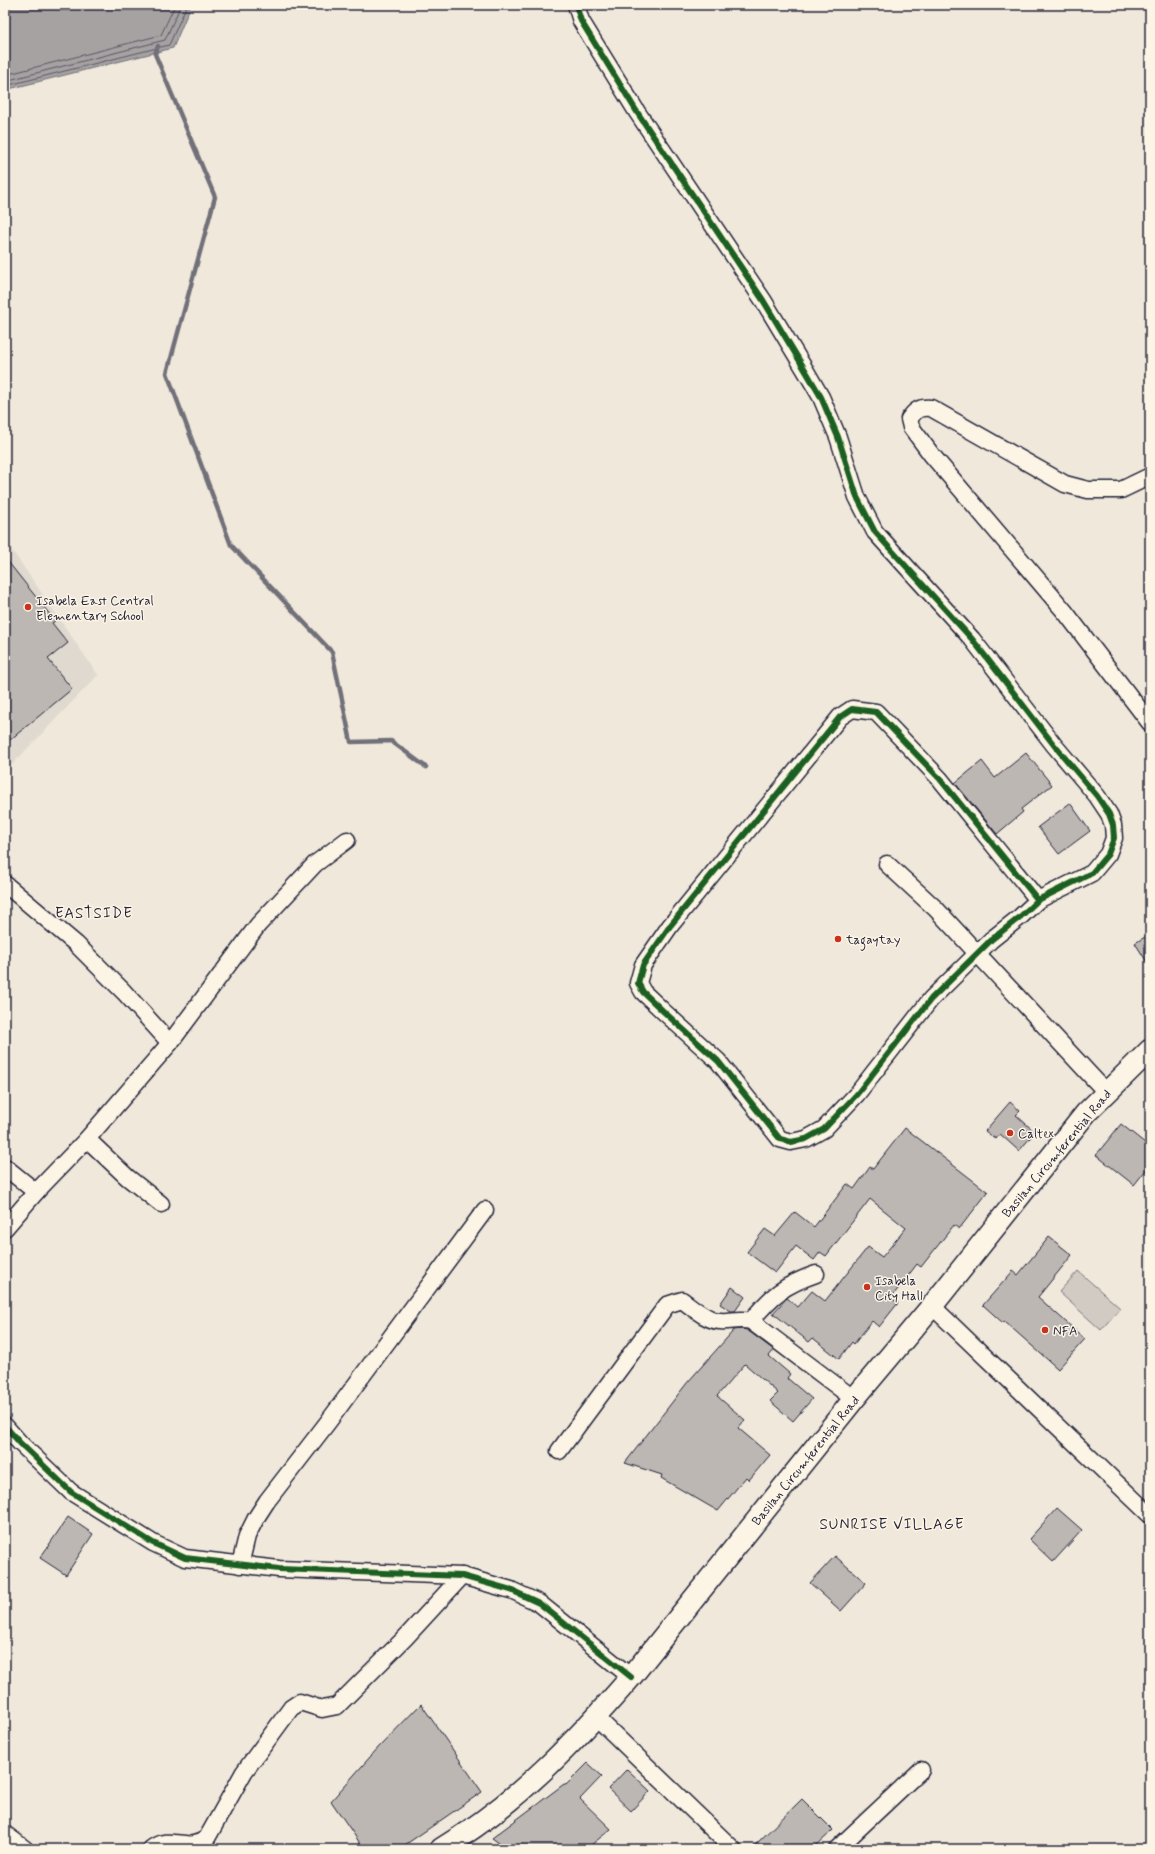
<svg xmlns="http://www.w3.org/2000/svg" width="1155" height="1854" font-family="Mynerve,sans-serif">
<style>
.built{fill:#e0d9cf}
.green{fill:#d1cbc3;stroke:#7a767f}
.water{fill:#a6a2a2;stroke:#716f79}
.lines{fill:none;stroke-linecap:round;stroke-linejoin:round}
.shore{stroke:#575564;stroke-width:1}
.stream{stroke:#716f79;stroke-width:4.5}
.building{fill:#bcb7b3;stroke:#22223b}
.minor-casing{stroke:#22223b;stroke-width:19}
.major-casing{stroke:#22223b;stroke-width:24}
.minor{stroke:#fcf5e5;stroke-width:16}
.major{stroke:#fcf5e5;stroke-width:21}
.cycleway-casing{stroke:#fcf5e5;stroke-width:8}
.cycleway{stroke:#1b5e20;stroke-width:6}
.poi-dot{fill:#c8321e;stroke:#fcf5e5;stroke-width:1.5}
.labels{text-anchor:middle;stroke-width:3;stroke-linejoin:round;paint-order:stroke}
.poi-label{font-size:13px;fill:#22223b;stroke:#fcf5e5;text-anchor:start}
.street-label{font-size:13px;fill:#22223b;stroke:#fcf5e5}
.quarter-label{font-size:15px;letter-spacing:1px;fill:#22223b;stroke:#fcf5e5}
</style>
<rect width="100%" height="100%" fill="#efe8db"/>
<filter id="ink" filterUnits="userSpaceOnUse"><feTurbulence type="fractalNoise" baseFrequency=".025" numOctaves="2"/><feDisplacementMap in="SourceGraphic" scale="8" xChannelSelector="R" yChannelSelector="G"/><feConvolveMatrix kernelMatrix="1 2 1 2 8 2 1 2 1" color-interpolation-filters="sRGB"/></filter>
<g filter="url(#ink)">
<!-- built -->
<polygon class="built" points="5,540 98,675 5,772"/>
<!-- green -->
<polygon class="green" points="1078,1271 1120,1308 1101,1330 1059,1292"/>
<!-- water -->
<polygon class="water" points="5,5 191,5 173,48 5,90"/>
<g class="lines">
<!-- shore -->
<g class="shore">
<polyline points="5,75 161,35 175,5"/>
<polyline points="5,81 165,40 181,5"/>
<polyline points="5,86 169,45 187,5"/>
</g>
<!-- stream -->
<polyline class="stream" points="158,46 155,54 215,197 167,373 231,545 332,652 351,742 391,741 426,767"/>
</g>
<!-- building -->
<g class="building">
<polygon points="5,558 55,621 52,623 68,643 48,659 72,689 5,744"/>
<polygon points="1026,753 1052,785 1021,809 1023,812 997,834 955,783 982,761 995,778"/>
<polygon points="1070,803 1090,831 1059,854 1038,827"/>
<polygon points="1150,934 1150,967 1135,943"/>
<polygon points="1010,1102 1020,1111 1016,1115 1035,1132 1019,1151 1000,1134 996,1139 985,1131"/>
<polygon points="1121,1124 1150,1147 1150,1165 1134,1185 1096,1155"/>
<polygon points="905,1128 988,1192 959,1229 954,1225 921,1267 917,1264 891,1298 898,1303 879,1327 872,1321 854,1344 852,1342 839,1359 813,1338 809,1342 773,1313 787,1298 798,1307 812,1291 825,1301 868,1247 882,1257 906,1228 870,1199 826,1256 820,1252 814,1260 796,1246 775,1273 747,1252 765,1229 775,1236 795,1212 814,1227 847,1184 854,1189 870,1167 873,1169"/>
<polygon points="1049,1237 1072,1255 1038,1297 1085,1339 1058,1369 1004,1321 1003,1323 983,1305 1013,1271 1018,1275"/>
<polygon points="732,1287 745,1297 735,1311 731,1311 720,1304"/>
<polygon points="742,1329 747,1330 774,1350 769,1356 790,1374 787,1378 812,1399 793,1421 770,1401 778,1393 745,1364 717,1396 745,1420 738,1428 770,1455 749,1480 746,1477 718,1511 661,1478 662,1475 625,1463 687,1383 734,1330"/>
<polygon points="1057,1508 1082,1530 1053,1562 1029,1539"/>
<polygon points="68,1517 93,1534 66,1575 40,1558"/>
<polygon points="835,1556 866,1583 841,1611 810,1583"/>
<polygon points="421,1704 482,1792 399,1849 364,1849 331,1801 378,1748"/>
<polygon points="588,1763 602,1776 580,1799 611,1829 586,1849 507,1849 492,1838 564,1784 566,1785"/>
<polygon points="627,1769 650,1791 631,1811 608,1789"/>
<polygon points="802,1799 833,1830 813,1849 751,1849"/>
</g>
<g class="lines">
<!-- minor casing -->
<g class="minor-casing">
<g id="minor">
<polyline points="576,5 581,21 637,112 763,300 807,373 821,397 838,437 857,497 875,532 972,639 1054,745 1097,796 1109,814 1113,825 1114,838 1108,854 1092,873 1038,900 1020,917 991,940 931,999 857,1094 824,1129 806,1139 791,1142 780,1139 718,1061 663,1011 643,992 638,983 643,965 670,926 840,717 852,709 876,712 940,779 1038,900"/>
<path d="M1150,476L1121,490H1088L1065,484L931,408C920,407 916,409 909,419L911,427L931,454L1066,613L1150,723"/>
<polyline points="887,864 936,909 1106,1092"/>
<polyline points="5,884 76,944 124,992 170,1043"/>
<polyline points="87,1139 127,1177 161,1204"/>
<polyline points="5,1167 36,1192"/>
<polyline points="5,1228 36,1192 87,1139 170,1043 258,925 315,864 347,840"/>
<polyline points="932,1306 1150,1515"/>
<path d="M751,1321C772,1295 784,1285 816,1274"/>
<polyline points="5,1426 20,1443 71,1492 153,1543 185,1558 279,1569 462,1576 511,1590 539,1603 631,1677"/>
<path d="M559,1451L667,1305L682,1300C692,1307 707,1321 720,1321C731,1322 739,1318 751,1321L854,1399"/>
<polyline points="240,1565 247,1536 256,1518 267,1501 328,1422 485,1210"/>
<polyline points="596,1717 733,1849"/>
<polyline points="5,1834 25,1849"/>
<path d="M151,1849C171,1833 187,1854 207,1838L244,1772L291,1708L300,1702L322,1709L337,1706L405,1638L462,1576"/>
<polyline points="837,1849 921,1770"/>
</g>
</g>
<!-- major casing -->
<g class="major-casing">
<path id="major" d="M441,1849C516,1804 575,1742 631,1677L854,1399L932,1306L1086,1113L1150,1050"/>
</g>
<!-- minor -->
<use href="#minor" class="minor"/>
<!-- major -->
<use href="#major" class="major"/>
<!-- cycleway casing -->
<g class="cycleway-casing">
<g id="cycleway">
<polyline points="576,5 581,21 637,112 763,300 807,373 821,397 838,437 857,497 875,532 972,639 1054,745 1097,796 1109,814 1113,825 1114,838 1108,854 1092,873 1038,900 1020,917 991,940 931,999 857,1094 824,1129 806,1139 791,1142 780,1139 718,1061 663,1011 643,992 638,983 643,965 670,926 840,717 852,709 876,712 940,779 1038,900"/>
<polyline points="5,1426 20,1443 71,1492 153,1543 185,1558 279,1569 462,1576 511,1590 539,1603 631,1677"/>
</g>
</g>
<!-- cycleway -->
<use href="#cycleway" class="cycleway"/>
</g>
</g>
<!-- markers -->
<g class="poi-dot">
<circle cx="28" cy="607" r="4"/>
<circle cx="838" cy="939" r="4"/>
<circle cx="1010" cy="1133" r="4"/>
<circle cx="867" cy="1287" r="4"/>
<circle cx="1045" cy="1330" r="4"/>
</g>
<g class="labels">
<!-- poi labels -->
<g class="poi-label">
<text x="36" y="605">Isabela East Central<tspan x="36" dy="15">Elementary School</tspan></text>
<text x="846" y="944">tagaytay</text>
<text x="1018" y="1138">Caltex</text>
<text x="875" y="1285">Isabela<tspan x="875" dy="15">City Hall</tspan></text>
<text x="1053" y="1335">NFA</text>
</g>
<!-- street labels -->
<g class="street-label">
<text transform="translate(1056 1153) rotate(-50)" y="5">Basilan Circumferential Road</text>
<text transform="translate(805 1460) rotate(-51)" y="5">Basilan Circumferential Road</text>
</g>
<!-- quarter labels -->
<g class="quarter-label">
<text x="94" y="918">EASTSIDE</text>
<text x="892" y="1529">SUNRISE VILLAGE</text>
</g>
</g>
<!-- margin -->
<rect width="1155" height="1854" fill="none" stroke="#fcf5e5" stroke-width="20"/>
<rect x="10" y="10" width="1135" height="1834" fill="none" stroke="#22223b" stroke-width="1.5" filter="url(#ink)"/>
</svg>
